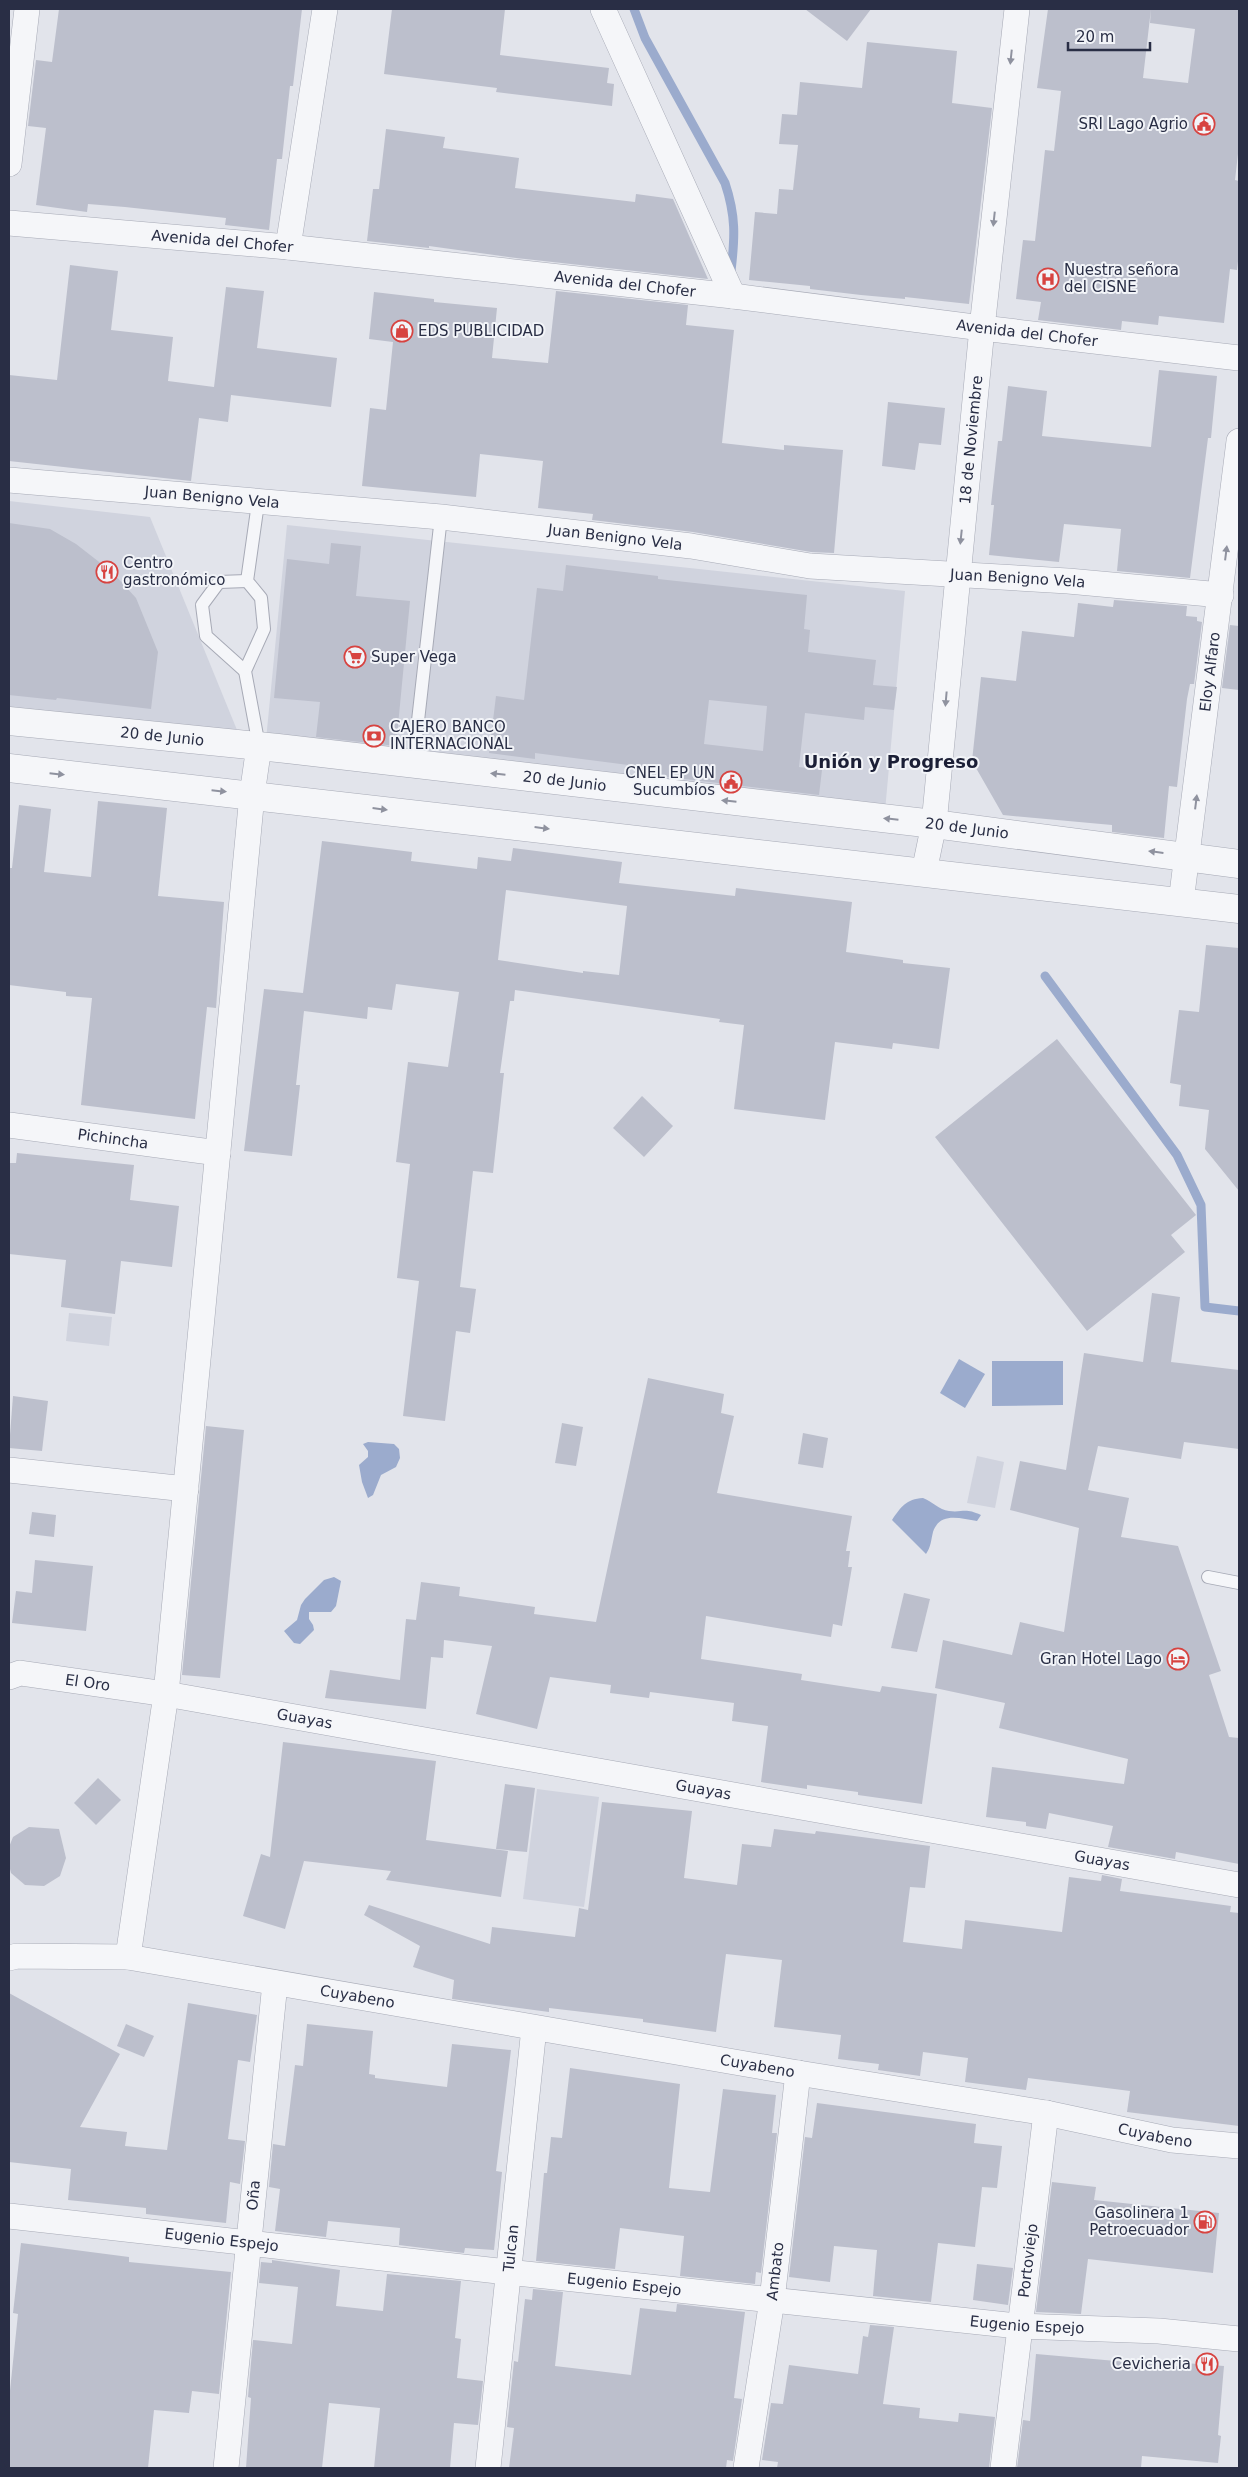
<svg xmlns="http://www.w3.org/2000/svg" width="1248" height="2477" font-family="'DejaVu Sans',sans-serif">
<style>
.built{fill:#d0d3de}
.water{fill:#9babcd}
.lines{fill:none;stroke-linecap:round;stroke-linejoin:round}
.stream{stroke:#9babcd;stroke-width:9}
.building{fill:#bcbfcc;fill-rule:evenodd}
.service-casing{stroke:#a7aab6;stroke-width:14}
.minor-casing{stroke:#a7aab6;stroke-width:26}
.tertiary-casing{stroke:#a7aab6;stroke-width:29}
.service{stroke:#f5f6f9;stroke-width:12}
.minor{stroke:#f5f6f9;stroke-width:25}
.tertiary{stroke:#f5f6f9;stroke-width:28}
.oneway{fill:#8f929f}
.labels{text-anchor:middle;stroke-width:4;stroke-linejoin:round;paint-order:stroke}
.poi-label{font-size:15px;fill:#292e45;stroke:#f2f4f8;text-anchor:end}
.street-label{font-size:15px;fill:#292e45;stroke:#f2f4f8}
.quarter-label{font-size:18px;font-weight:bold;fill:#1b1f36;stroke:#f2f4f8}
</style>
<rect width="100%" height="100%" fill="#e2e4eb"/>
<!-- built -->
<g class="built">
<polygon points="9,501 150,517 237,730 9,707"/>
<polygon points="287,525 905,591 885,811 266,740"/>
<polygon points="69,1313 112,1317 109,1346 66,1341"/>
<polygon points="977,1456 1004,1462 995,1508 967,1503"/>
<polygon points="537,1789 599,1797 584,1907 523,1899"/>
</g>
<!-- water -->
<g class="water">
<polygon points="959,1359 985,1374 965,1408 940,1393"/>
<polygon points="992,1361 1063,1361 1063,1405 992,1406"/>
<polygon points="368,1442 394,1444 399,1449 400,1458 396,1467 381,1475 373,1495 368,1498 362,1482 359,1465 368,1457 368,1451 363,1444"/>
<path d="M923,1498C932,1501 939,1510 949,1511C963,1513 964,1507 981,1515L977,1521C961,1519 940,1511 933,1532C931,1540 931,1547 926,1554L892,1520C901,1507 906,1499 923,1498Z"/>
<polygon points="334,1577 341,1581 336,1606 331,1612 309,1612 309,1619 313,1625 314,1630 300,1644 294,1643 284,1631 297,1620 301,1605 305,1599 324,1580"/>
</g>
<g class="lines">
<!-- stream -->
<g class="stream">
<path d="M634,9L645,38L725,183C736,216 735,237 731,271"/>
<polyline points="1045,976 1177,1155 1201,1205 1205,1307 1239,1311"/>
</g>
</g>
<!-- building -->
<g class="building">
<polygon points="59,9 302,9 293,86 290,86 282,159 277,159 269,230 225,225 226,218 125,207 88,204 87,212 36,205 46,128 28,126 36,60 52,62"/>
<polygon points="392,9 505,9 500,55 609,68 607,83 614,84 612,106 496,92 497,88 384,74"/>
<polygon points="805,9 871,9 847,41"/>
<polygon points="1048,9 1151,9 1143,78 1188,83 1195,29 1150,23 1151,9 1239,9 1239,145 1235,180 1239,181 1239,253 1237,270 1230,269 1224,323 1159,316 1158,325 1122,321 1121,330 1038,320 1041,302 1016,299 1023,240 1035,241 1045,150 1054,151 1061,91 1037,88"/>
<polygon points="867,42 957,51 952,103 992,108 969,304 905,297 905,299 861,295 810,289 810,286 749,280 755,212 777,214 779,189 793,190 798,145 779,144 782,114 797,115 800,82 862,88"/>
<polygon points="386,129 445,137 443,148 519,158 515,188 635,202 636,194 673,199 708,279 516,258 429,246 429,248 367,241 373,189 379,189"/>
<polygon points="70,265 118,271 111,330 173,337 168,381 214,387 226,287 264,291 257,348 337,358 331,407 231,395 228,422 199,418 191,481 9,461 9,375 57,380"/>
<polygon points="556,291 688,305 686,325 734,330 722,443 784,450 784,445 843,450 834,553 811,552 693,532 592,520 593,514 538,508 543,461 480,454 476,497 362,486 370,408 386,410 393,342 369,339 374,292 434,299 434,302 497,308 492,358 548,363"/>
<polygon points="1159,370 1217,376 1211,438 1208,438 1190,578 1117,571 1121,529 1064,524 1059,562 989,555 994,505 991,505 998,441 1002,441 1008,386 1047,391 1042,436 1151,447"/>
<polygon points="888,402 945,408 941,445 919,443 915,470 882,466"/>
<polygon points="9,523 50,529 76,544 112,572 136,598 158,652 151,709 57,698 56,700 9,695"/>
<polygon points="331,543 361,546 356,596 410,601 396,746 316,737 320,702 274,698 287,559 329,564"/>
<path d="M566,565L658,576V579L807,595L804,629L810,630L808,652L876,660L873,685L897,687L894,710L865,707L864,720L805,713L799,767L822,770L819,795L643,774L644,767L535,753V759L489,753L496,696L524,700L537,588L563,591ZM709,700L767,706L763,751L704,744Z"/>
<polygon points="1114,600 1187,606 1186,616 1197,617 1197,621 1202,622 1194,684 1190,684 1187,699 1177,787 1169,786 1164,838 1112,832 1112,825 1003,815 972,761 981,677 1016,681 1022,631 1074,637 1078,603 1113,607"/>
<polygon points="1230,625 1239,626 1239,690 1222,688"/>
<polygon points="98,801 167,808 158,896 224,902 216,1008 207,1007 195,1119 81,1105 92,998 66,996 66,992 9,985 9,868 12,868 19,805 51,809 44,872 91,877"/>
<path d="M322,841L412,852L411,861L477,869L478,857L511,861L513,848L622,862L619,883L735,896L736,888L852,902L846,952L903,960V963L950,968L939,1049L893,1043L892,1049L835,1042L825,1120L734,1109L744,1025L719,1022L720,1019L515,990L514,1001H510L500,1073H504L493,1173L473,1171L460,1287L476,1289L470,1333L456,1331L445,1421L403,1416L419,1281L397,1278L410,1164L396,1162L408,1062L448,1067L459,992L396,984L392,1010L368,1007L367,1019L304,1011L296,1085H300L292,1156L244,1151L264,989L303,993ZM506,890L627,906L619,975L583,971V973L498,960Z"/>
<polygon points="1206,945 1239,948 1239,1191 1205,1149 1209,1110 1179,1106 1181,1085 1170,1083 1179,1010 1199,1012"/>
<polygon points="1057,1039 1196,1215 1171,1235 1185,1252 1087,1331 935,1137"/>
<polygon points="642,1096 673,1126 644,1157 613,1128"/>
<polygon points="17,1153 134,1165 130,1200 179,1206 172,1267 121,1261 115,1314 61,1307 66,1260 9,1254 9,1163 16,1163"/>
<polygon points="1152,1293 1180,1297 1171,1362 1239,1370 1239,1449 1184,1442 1181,1459 1098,1446 1088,1490 1129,1498 1121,1537 1178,1546 1221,1671 1209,1675 1229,1737 1239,1738 1239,1864 1176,1852 1175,1859 1108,1847 1113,1826 1049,1813 1046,1829 1026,1826 1026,1822 986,1817 992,1767 1124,1784 1128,1759 999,1728 1005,1703 935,1688 943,1640 1012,1655 1020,1622 1064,1632 1079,1528 1010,1510 1020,1461 1066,1470 1084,1353 1143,1362"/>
<polygon points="648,1378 724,1394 721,1413 734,1416 717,1493 852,1516 846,1551 850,1551 848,1567 852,1567 842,1626 833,1624 831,1637 706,1616 701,1659 802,1674 801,1680 880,1692 882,1686 937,1694 922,1804 858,1795 858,1792 807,1785 807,1789 761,1782 768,1726 732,1721 734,1703 650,1692 649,1698 610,1693 611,1685 550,1677 537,1729 476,1714 492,1646 444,1640 443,1658 431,1657 426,1709 325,1698 330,1670 400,1680 406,1619 416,1620 421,1582 460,1587 459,1596 535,1607 534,1614 596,1622"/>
<polygon points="13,1396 48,1401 42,1451 9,1448"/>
<polygon points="562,1423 583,1427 576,1466 555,1463"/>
<polygon points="206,1426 244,1430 220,1678 182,1675"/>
<polygon points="803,1433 828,1438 823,1468 798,1464"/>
<polygon points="32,1512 56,1515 54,1537 29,1534"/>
<polygon points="35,1560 93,1566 86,1631 12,1623 16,1591 32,1593"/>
<polygon points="904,1593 930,1599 917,1652 891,1648"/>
<polygon points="283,1742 436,1761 426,1840 508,1851 501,1897 386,1880 391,1871 304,1861 285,1929 243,1916 261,1854 270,1857"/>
<polygon points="98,1778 121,1800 96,1825 74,1803"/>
<polygon points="505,1784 535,1788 527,1852 496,1849"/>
<polygon points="602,1802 692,1811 684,1878 737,1885 742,1844 771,1847 774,1829 815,1834 816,1831 930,1846 925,1888 910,1887 903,1942 962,1949 965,1920 1062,1932 1069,1877 1101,1881 1102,1875 1122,1879 1120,1891 1231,1906 1230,1912 1239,1913 1239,2126 1127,2112 1130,2091 1028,2078 1026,2090 965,2082 968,2058 923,2052 920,2076 878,2070 879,2064 838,2059 841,2035 774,2027 782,1960 726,1954 716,2032 643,2022 643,2019 549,2008 549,2012 452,1999 454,1980 413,1967 420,1946 364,1915 369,1905 490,1944 492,1927 575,1937 579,1908 588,1910"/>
<polygon points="29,1827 59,1829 66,1858 60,1876 44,1886 25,1885 11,1873 9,1865 9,1847 13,1837"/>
<polygon points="9,1993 120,2054 80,2127 127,2132 125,2146 167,2150 188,2003 257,2015 250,2062 238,2060 228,2139 245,2141 240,2184 230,2182 226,2223 146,2214 146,2208 68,2200 71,2169 9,2162"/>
<polygon points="126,2024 154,2036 144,2057 117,2046"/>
<polygon points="307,2024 373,2031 369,2074 375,2075 375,2078 447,2087 452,2044 511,2050 496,2171 502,2172 494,2250 465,2248 464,2253 399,2245 400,2228 328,2221 326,2237 275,2231 280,2189 269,2187 273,2144 285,2146 295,2065 303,2066"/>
<polygon points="570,2068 680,2084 669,2188 710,2192 723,2089 776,2095 772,2133 777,2133 761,2273 756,2272 755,2284 680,2276 684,2236 620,2228 615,2269 536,2261 544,2173 547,2173 551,2137 562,2138"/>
<polygon points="817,2103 976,2124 974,2143 1002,2146 997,2188 982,2187 975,2247 938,2243 931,2302 873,2296 877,2250 834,2246 830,2282 789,2277 805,2137 812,2138"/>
<polygon points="1052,2182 1096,2187 1094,2200 1219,2213 1213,2273 1088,2259 1081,2314 1036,2312"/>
<polygon points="21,2243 129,2257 129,2262 231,2272 219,2394 192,2391 189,2413 154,2410 148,2468 9,2468 9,2400 18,2314 13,2313"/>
<polygon points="272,2260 340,2270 336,2306 383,2311 387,2274 461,2281 455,2338 461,2339 457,2378 483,2381 478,2425 454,2423 450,2468 374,2468 380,2408 329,2403 322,2468 246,2468 251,2398 248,2397 253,2340 292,2344 298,2287 259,2283 261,2262 272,2263"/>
<polygon points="977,2264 1013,2268 1008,2305 973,2300"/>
<polygon points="533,2289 563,2292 555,2366 631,2375 640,2308 676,2312 677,2304 745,2312 734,2398 742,2399 733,2461 727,2460 726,2468 509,2468 514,2428 507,2427 514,2361 518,2362 525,2299 532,2300"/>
<polygon points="870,2325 894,2327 883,2404 920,2408 919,2418 958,2422 959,2413 995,2417 989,2468 777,2468 778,2462 762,2460 771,2403 783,2404 789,2365 858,2374 863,2336 868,2337"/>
<polygon points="1036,2354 1185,2367 1185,2363 1224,2366 1218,2435 1221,2436 1218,2463 1142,2456 1141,2468 1017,2468 1023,2420 1030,2421"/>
</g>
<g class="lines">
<!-- service casing -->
<g class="service-casing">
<g id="service">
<polyline points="258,503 247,581 261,598 264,629 245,671 259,746"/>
<polyline points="245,671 206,636 202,605 219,582 247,581"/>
<polyline points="413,765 441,517"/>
<polyline points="1208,1577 1239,1583"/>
</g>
</g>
<!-- minor casing -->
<g class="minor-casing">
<g id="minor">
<polyline points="603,9 733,296"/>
<polyline points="9,164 27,9"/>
<path id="s1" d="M9,223L288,247L733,296L982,328L1239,358"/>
<polyline points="288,247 325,9"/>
<path id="s2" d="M9,480L441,517L691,546L810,566L1068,581L1221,595"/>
<path id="s3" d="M924,872L934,824L982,328L1017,9"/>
<path id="s4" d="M1181,902L1239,441"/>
<path id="s5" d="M9,1125L218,1153"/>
<polyline points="9,1470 186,1489"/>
<path id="s6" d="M9,1677L20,1673L166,1694L1239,1885"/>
<polyline points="128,1957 166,1694 252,795 259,746"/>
<path id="s7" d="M9,1958L17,1956L128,1957L798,2073L1046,2113L1172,2140L1239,2146"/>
<path id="s8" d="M9,2216L507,2272L1018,2326L1159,2331L1239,2339"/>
<path id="s9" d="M226,2468L275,1983"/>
<path id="s10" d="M488,2468L534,2028"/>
<path id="s11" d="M746,2468L772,2300L798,2073"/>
<path id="s12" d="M1003,2468L1046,2113"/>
</g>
</g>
<!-- tertiary casing -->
<g class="tertiary-casing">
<g id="tertiary">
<path id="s13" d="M9,721L278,748L934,824L1239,864"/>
<polyline points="9,768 1239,909"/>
</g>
</g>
<!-- service -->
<use href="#service" class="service"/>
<!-- minor -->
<use href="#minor" class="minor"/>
<!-- tertiary -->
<use href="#tertiary" class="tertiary"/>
</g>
<!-- one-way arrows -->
<defs><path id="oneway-solid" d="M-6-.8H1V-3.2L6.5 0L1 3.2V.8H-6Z" transform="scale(1.25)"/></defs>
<g class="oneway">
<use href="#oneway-solid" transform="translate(1011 57) rotate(96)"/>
<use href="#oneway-solid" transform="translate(994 219) rotate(96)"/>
<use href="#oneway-solid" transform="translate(961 537) rotate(96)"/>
<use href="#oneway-solid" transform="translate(1226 553) rotate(-83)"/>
<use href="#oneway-solid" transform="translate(946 699) rotate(95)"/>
<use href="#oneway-solid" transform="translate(57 774) rotate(6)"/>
<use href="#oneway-solid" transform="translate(498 774) rotate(-174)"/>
<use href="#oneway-solid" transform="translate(219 791) rotate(6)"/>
<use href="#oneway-solid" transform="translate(729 801) rotate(-174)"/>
<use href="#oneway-solid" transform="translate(1196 802) rotate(-83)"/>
<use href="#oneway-solid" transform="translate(380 809) rotate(7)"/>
<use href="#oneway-solid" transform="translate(891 819) rotate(-174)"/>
<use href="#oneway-solid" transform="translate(542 828) rotate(7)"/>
<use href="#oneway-solid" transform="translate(1156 852) rotate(-173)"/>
</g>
<!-- icons -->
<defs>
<g id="civic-ring" transform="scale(1.125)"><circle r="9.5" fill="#f2f4f8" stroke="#d74340" stroke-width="1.5"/><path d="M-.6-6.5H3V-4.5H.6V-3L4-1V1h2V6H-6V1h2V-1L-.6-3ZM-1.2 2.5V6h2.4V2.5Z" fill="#d74340"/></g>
<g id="hospital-ring" transform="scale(1.125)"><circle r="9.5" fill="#f2f4f8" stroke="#d74340" stroke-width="1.5"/><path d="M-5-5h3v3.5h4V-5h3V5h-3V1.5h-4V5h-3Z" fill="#d74340"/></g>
<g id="shop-ring" transform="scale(1.125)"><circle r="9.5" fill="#f2f4f8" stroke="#d74340" stroke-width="1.5"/><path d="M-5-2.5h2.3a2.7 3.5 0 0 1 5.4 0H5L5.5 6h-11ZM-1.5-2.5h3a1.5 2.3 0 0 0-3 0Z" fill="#d74340"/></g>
<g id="restaurant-ring" transform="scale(1.125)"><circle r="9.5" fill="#f2f4f8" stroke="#d74340" stroke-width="1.5"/><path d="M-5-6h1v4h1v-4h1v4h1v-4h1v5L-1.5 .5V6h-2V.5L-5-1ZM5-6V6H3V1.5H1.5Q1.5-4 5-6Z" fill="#d74340"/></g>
<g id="supermarket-ring" transform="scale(1.125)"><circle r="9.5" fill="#f2f4f8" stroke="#d74340" stroke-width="1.5"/><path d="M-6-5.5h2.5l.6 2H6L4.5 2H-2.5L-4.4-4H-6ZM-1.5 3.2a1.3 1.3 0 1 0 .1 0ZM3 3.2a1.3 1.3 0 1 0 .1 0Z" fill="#d74340"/></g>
<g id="bank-ring" transform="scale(1.125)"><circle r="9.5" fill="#f2f4f8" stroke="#d74340" stroke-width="1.5"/><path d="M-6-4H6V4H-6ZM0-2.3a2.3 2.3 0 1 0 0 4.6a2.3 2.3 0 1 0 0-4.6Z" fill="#d74340"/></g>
<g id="hotel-ring" transform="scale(1.125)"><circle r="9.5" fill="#f2f4f8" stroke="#d74340" stroke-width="1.5"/><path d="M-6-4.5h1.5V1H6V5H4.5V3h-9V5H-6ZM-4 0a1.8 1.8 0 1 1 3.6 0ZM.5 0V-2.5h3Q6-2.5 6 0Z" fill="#d74340"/></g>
<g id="fuel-ring" transform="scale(1.125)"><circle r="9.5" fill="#f2f4f8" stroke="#d74340" stroke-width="1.5"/><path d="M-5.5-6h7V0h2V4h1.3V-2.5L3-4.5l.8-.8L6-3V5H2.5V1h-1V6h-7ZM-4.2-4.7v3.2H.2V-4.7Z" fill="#d74340"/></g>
</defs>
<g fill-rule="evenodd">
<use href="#civic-ring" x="1204" y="124"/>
<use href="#hospital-ring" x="1048" y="279"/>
<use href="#shop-ring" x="402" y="331"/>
<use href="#restaurant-ring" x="107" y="572"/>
<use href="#supermarket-ring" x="355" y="657"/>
<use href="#bank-ring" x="374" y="736"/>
<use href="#civic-ring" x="731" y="782"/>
<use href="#hotel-ring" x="1178" y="1659"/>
<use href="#fuel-ring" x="1205" y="2222"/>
<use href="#restaurant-ring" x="1207" y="2364"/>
</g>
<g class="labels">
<!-- poi labels -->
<g class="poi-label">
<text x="1188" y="129">SRI Lago Agrio</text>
<text x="1064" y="275" text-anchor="start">Nuestra señora<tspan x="1064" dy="17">del CISNE</tspan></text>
<text x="418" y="336" text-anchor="start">EDS PUBLICIDAD</text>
<text x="123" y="568" text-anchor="start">Centro<tspan x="123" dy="17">gastronómico</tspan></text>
<text x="371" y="662" text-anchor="start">Super Vega</text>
<text x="390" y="732" text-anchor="start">CAJERO BANCO<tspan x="390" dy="17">INTERNACIONAL</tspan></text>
<text x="715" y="778">CNEL EP UN<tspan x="715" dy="17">Sucumbíos</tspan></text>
<text x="1162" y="1664">Gran Hotel Lago</text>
<text x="1189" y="2218">Gasolinera 1<tspan x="1189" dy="17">Petroecuador</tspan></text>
<text x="1191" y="2369">Cevicheria</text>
</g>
<!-- street labels -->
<g class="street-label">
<text dy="5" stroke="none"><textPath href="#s1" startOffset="214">Avenida del Chofer</textPath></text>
<text dy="5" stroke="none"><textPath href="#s1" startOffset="619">Avenida del Chofer</textPath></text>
<text dy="5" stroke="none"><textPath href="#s1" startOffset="1024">Avenida del Chofer</textPath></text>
<text dy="5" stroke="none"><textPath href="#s3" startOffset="435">18 de Noviembre</textPath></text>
<text dy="5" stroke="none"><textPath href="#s2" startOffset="204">Juan Benigno Vela</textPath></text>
<text dy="5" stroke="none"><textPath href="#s2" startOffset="609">Juan Benigno Vela</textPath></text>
<text dy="5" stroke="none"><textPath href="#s2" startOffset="1014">Juan Benigno Vela</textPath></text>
<text dy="5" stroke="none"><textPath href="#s4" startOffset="232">Eloy Alfaro</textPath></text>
<text dy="5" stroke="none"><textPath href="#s13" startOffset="154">20 de Junio</textPath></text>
<text dy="5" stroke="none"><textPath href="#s13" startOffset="559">20 de Junio</textPath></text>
<text dy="5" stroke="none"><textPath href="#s13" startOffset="964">20 de Junio</textPath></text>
<text dy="5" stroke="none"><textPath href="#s5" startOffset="105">Pichincha</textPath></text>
<text dy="5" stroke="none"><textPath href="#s6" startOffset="80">El Oro</textPath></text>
<text dy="5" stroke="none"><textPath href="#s6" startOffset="300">Guayas</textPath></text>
<text dy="5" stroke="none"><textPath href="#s6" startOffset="705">Guayas</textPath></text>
<text dy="5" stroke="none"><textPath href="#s6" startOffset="1110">Guayas</textPath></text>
<text dy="5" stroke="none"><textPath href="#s7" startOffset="352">Cuyabeno</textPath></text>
<text dy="5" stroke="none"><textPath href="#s7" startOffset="758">Cuyabeno</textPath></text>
<text dy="5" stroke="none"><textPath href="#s7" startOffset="1162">Cuyabeno</textPath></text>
<text dy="5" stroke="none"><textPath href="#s9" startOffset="274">Oña</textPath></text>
<text dy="5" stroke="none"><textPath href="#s8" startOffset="214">Eugenio Espejo</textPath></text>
<text dy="5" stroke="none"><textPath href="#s10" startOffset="221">Tulcan</textPath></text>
<text dy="5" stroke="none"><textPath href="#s12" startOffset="209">Portoviejo</textPath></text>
<text dy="5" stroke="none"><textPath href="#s11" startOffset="199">Ambato</textPath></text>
<text dy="5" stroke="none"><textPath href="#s8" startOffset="619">Eugenio Espejo</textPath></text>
<text dy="5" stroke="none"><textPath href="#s8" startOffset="1024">Eugenio Espejo</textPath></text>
</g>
<!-- quarter labels -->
<g class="quarter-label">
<text x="891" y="768">Unión y Progreso</text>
</g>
</g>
<!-- border -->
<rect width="1248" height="2477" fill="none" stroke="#292e45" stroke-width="20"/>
<!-- scale -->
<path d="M1068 42v8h82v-8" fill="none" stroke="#292e45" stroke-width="2.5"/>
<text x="1076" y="42" font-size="15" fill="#292e45" stroke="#f2f4f8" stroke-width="4" paint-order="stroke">20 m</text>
</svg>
